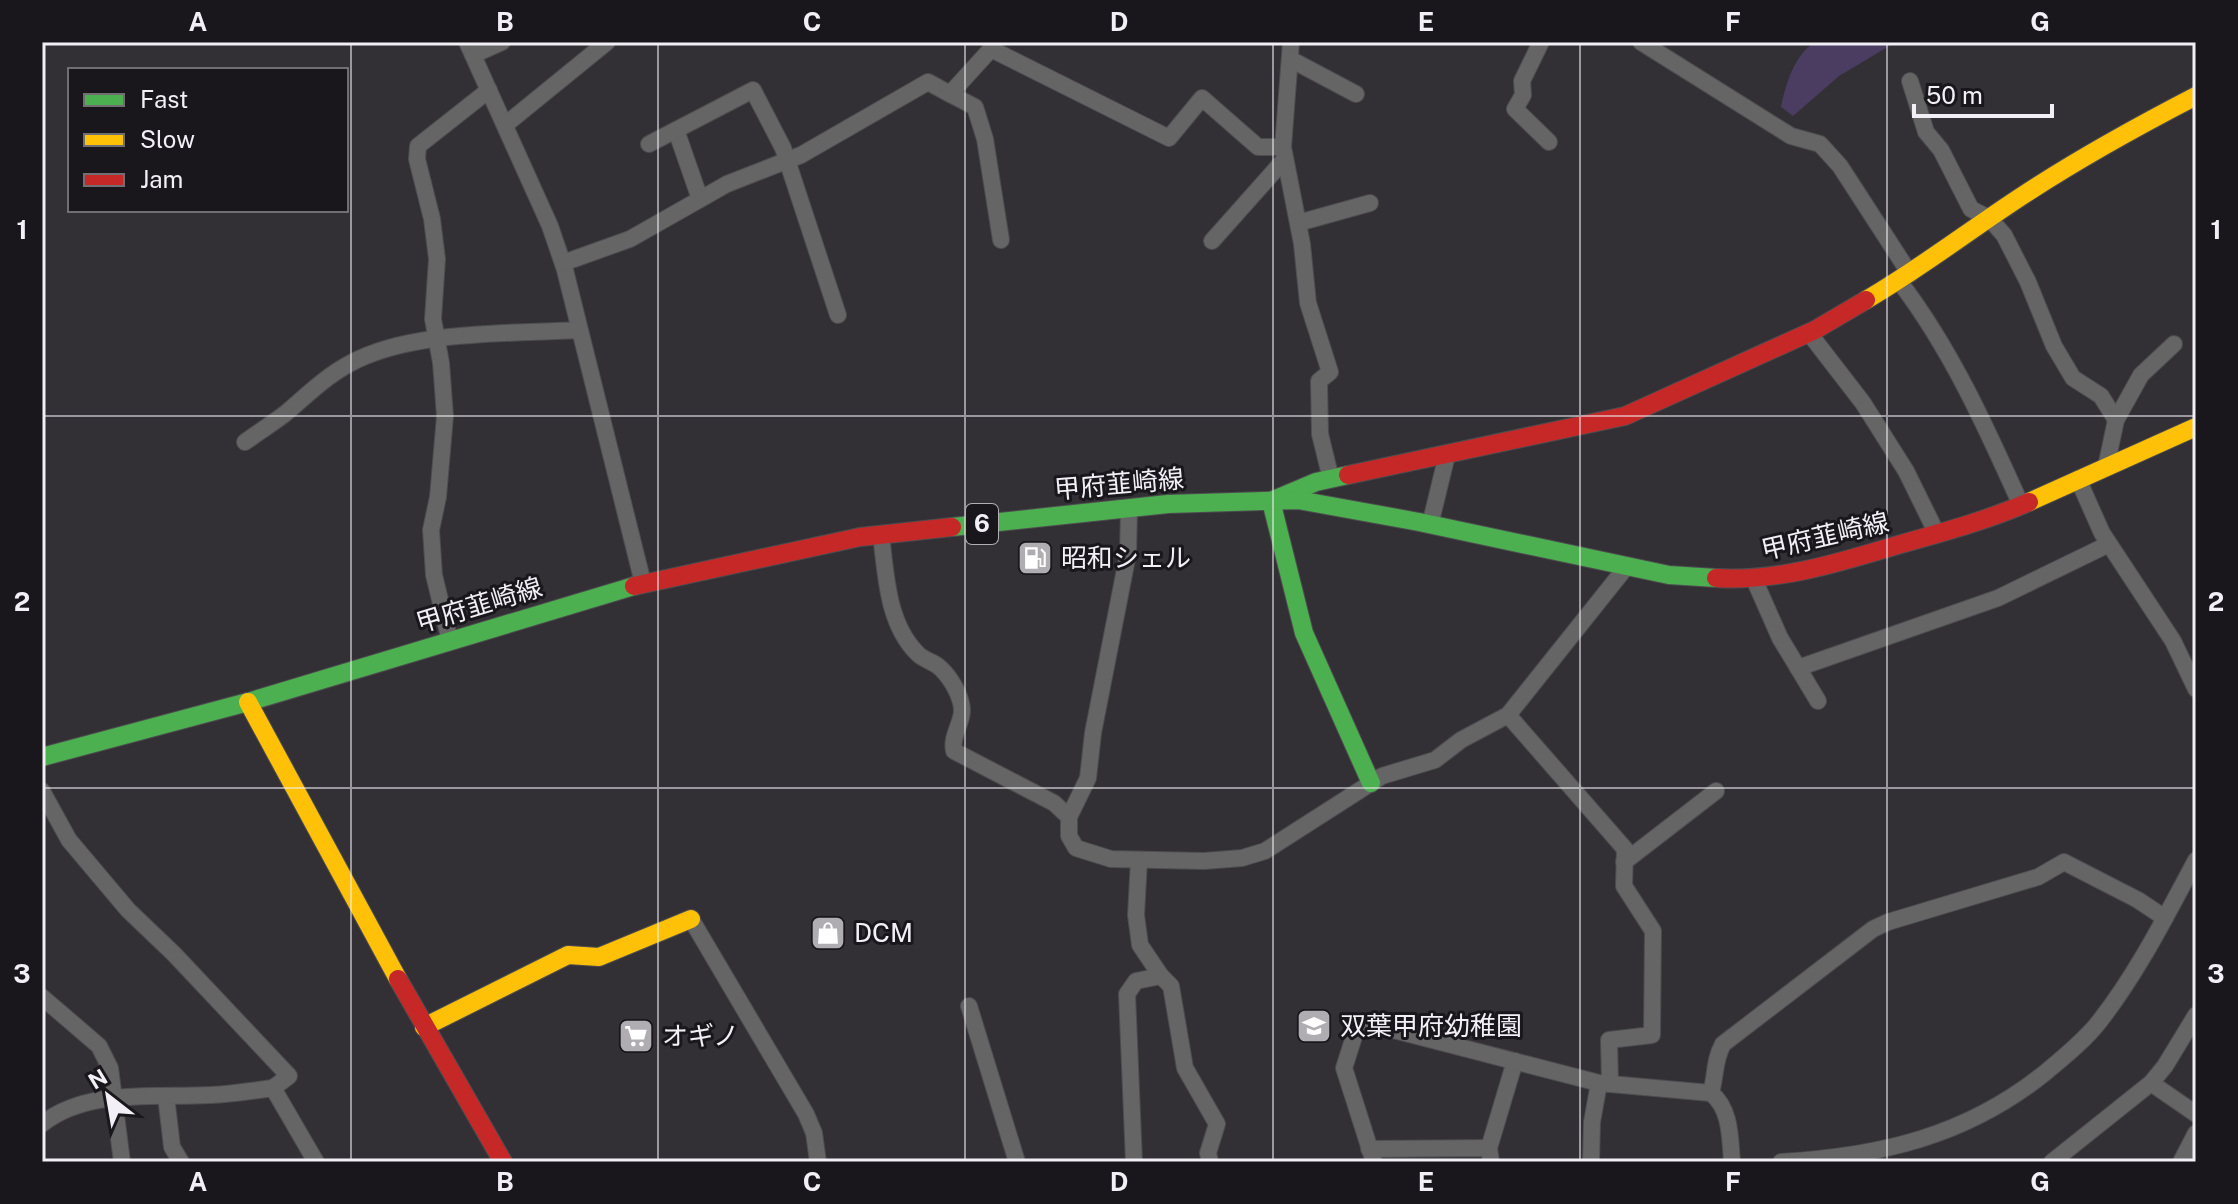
<svg xmlns="http://www.w3.org/2000/svg" width="2238" height="1204" font-family="'Public Sans','Noto Sans JP',sans-serif">
<style>
.green{fill:#4b3d61}
.lines{fill:none;stroke-linecap:round;stroke-linejoin:round}
.street-casing{stroke:#4d4c4f;stroke-width:18}
.fast-casing{stroke:#4d4c4f;stroke-width:20}
.slow-casing{stroke:#4d4c4f;stroke-width:20}
.jam-casing{stroke:#4d4c4f;stroke-width:20}
.street{stroke:#646564;stroke-width:16}
.fast{stroke:#4caf50;stroke-width:18}
.slow{stroke:#ffc107;stroke-width:18}
.jam{stroke:#c62828;stroke-width:18}
.grid{fill:none;stroke:#f2f0f6;stroke-width:2;stroke-opacity:0.55}
.labels{text-anchor:middle;stroke-width:6;stroke-linejoin:round;paint-order:stroke}
.shield{fill:#19171b;stroke:#b1afb4;stroke-width:2}
.shield-label{font-size:24px;font-weight:bold;fill:#f2f0f6}
.street-label{font-size:26px;fill:#f2f0f6;stroke:#19171b}
.poi-label{font-size:26px;fill:#f2f0f6;stroke:#19171b;text-anchor:start}
.neatline{fill:none;stroke:#f2f0f6;stroke-width:3}
.grid-label{font-size:26px;text-anchor:middle;font-weight:bold;fill:#f2f0f6}
</style>
<rect width="100%" height="100%" fill="#323035"/>
<!-- green -->
<path class="green" d="M1815,42H1896L1839,76L1793,116L1781,107C1786,84 1794,55 1815,42Z"/>
<g class="lines">
<!-- street casing -->
<g class="street-casing">
<g id="street">
<polyline points="467,42 550,226 565,270 643,583"/>
<polyline points="1291,42 1283,147 1302,244 1308,303 1330,372 1319,381 1320,434 1331,479"/>
<polyline points="1541,42 1522,81 1523,95 1515,109 1549,142"/>
<polyline points="1641,42 1791,136 1820,144 1840,166 1910,274"/>
<polyline points="473,55 502,42"/>
<polyline points="1290,59 1356,94"/>
<polyline points="1910,81 1926,132 1941,150 1971,209 1989,218 2004,235 2028,282 2054,346 2073,378 2101,396 2116,420"/>
<polyline points="950,94 975,107 985,139 1001,240"/>
<polyline points="505,125 607,42"/>
<polyline points="676,130 700,199"/>
<polyline points="649,144 753,90 783,148 838,315"/>
<polyline points="1298,223 1370,203"/>
<polyline points="1212,241 1285,159"/>
<polyline points="563,263 630,239 727,184 801,155 928,82 950,94 991,49 1169,138 1202,98 1258,147 1283,147"/>
<path d="M1899,281C1951,349 1986,427 2021,505"/>
<polyline points="1809,333 1863,403 1906,471 1937,534"/>
<path d="M245,442C259,432 273,423 286,413C306,396 325,377 349,364C410,330 510,334 579,330"/>
<polyline points="2106,467 2116,420 2141,375 2174,344"/>
<polyline points="2078,479 2102,533 2173,641 2196,689"/>
<polyline points="1430,525 1447,455"/>
<path d="M881,535C886,574 887,623 917,653C922,659 931,661 938,666C948,674 958,690 961,703C966,720 950,734 954,751L1054,803L1069,817V836L1076,848L1111,859L1204,861L1242,858L1265,851L1382,776L1435,760L1461,740L1508,715L1627,566"/>
<polyline points="1754,579 1780,638 1818,701"/>
<polyline points="450,641 434,575 431,530 438,497 445,416 441,363 433,319 437,259 432,219 417,159 418,146 489,90"/>
<polyline points="1798,668 1998,598 2109,544"/>
<polyline points="1508,715 1625,849 1624,886 1653,931 1652,1035 1609,1040 1610,1084"/>
<polyline points="42,791 69,840 128,910 174,954 289,1076 273,1088"/>
<polyline points="1069,817 1088,778 1093,733 1128,554 1129,508"/>
<polyline points="1139,860 1136,915 1140,945 1161,976"/>
<polyline points="1624,862 1716,791"/>
<polyline points="691,919 806,1114 814,1133 818,1162"/>
<polyline points="42,997 99,1046 110,1068 122,1162"/>
<polyline points="969,1006 1017,1162"/>
<polyline points="2151,1083 2196,1114"/>
<path d="M1711,1093C1716,1075 1714,1060 1723,1044L1873,929L1888,922L2038,877L2064,862L2138,900L2165,918"/>
<polyline points="166,1096 172,1147 181,1162"/>
<path d="M42,1124C87,1088 156,1098 211,1095C231,1094 252,1091 273,1088L316,1162"/>
<polyline points="1489,1148 1515,1061"/>
<polyline points="1369,1149 1489,1148 1491,1162"/>
<polyline points="1134,1162 1127,994 1136,981 1161,976 1171,986 1185,1068 1217,1124 1208,1153 1210,1162"/>
<path d="M1374,1162L1344,1068L1359,1021L1599,1083L1711,1093C1731,1109 1730,1138 1732,1162"/>
<polyline points="1591,1162 1592,1122 1599,1083"/>
<path d="M1781,1162C1881,1156 1967,1136 2046,1072C2064,1057 2085,1040 2099,1022C2138,972 2166,916 2196,860"/>
<polyline points="2052,1162 2151,1083 2165,1066 2196,1015"/>
<polyline points="2181,1162 2196,1133"/>
</g>
</g>
<!-- fast casing -->
<g class="fast-casing">
<g id="fast">
<polyline points="1348,475 1316,482 1271,501 1304,633 1371,783"/>
<polyline points="952,527 1168,504 1298,500 1419,522 1669,575 1716,578"/>
<polyline points="42,757 248,702 634,586"/>
</g>
</g>
<!-- slow casing -->
<g class="slow-casing">
<g id="slow">
<path d="M1866,300C1921,268 1971,229 2025,194C2080,158 2138,126 2196,96"/>
<polyline points="2029,502 2196,427"/>
<polyline points="248,702 398,979"/>
<polyline points="424,1027 568,955 599,957 691,919"/>
</g>
</g>
<!-- jam casing -->
<g class="jam-casing">
<g id="jam">
<polyline points="1348,475 1625,416 1815,330 1866,300"/>
<path d="M1716,578C1779,582 1841,562 1901,544C1944,532 1988,520 2029,502"/>
<polyline points="634,586 860,537 952,527"/>
<polyline points="398,979 503,1162"/>
</g>
</g>
<!-- street -->
<use href="#street" class="street"/>
<!-- fast -->
<use href="#fast" class="fast"/>
<!-- slow -->
<use href="#slow" class="slow"/>
<!-- jam -->
<use href="#jam" class="jam"/>
</g>
<!-- grid -->
<path class="grid" d="M351,42V1162M658,42V1162M965,42V1162M1273,42V1162M1580,42V1162M1887,42V1162M42,416H2196M42,788H2196"/>
<!-- icons -->
<defs>
<g id="fuel-square" transform="scale(1.8)"><rect x="-9" y="-9" width="18" height="18" rx="4" fill="#afadb2" stroke="#19171b"/><path d="M-5.5-6h7V0h2V4h1.3V-2.5L3-4.5l.8-.8L6-3V5H2.5V1h-1V6h-7ZM-4.2-4.7v3.2H.2V-4.7Z" fill="#fff"/></g>
<g id="shop-square" transform="scale(1.8)"><rect x="-9" y="-9" width="18" height="18" rx="4" fill="#afadb2" stroke="#19171b"/><path d="M-5-2.5h2.3a2.7 3.5 0 0 1 5.4 0H5L5.5 6h-11ZM-1.5-2.5h3a1.5 2.3 0 0 0-3 0Z" fill="#fff"/></g>
<g id="school-square" transform="scale(1.8)"><rect x="-9" y="-9" width="18" height="18" rx="4" fill="#afadb2" stroke="#19171b"/><path d="M0-5L7-2L0 1L-7-2ZM-4 1L0 2.5L4 1V4Q0 6-4 4Z" fill="#fff"/></g>
<g id="supermarket-square" transform="scale(1.8)"><rect x="-9" y="-9" width="18" height="18" rx="4" fill="#afadb2" stroke="#19171b"/><path d="M-6-5.5h2.5l.6 2H6L4.5 2H-2.5L-4.4-4H-6ZM-1.5 3.2a1.3 1.3 0 1 0 .1 0ZM3 3.2a1.3 1.3 0 1 0 .1 0Z" fill="#fff"/></g>
</defs>
<g fill-rule="evenodd">
<use href="#fuel-square" x="1035" y="558"/>
<use href="#shop-square" x="828" y="933"/>
<use href="#school-square" x="1314" y="1026"/>
<use href="#supermarket-square" x="636" y="1036"/>
</g>
<g class="labels">
<!-- shield labels -->
<rect class="shield" x="966" y="504" width="32" height="40" rx="6"/>
<g class="shield-label">
<text x="982" y="532">6</text>
</g>
<!-- street labels -->
<g class="street-label">
<text transform="translate(1119 484) rotate(-5)" y="9">甲府韮崎線</text>
<text transform="translate(1825 536) rotate(-13)" y="9">甲府韮崎線</text>
<text transform="translate(479 605) rotate(-17)" y="9">甲府韮崎線</text>
</g>
<!-- poi labels -->
<g class="poi-label">
<text x="1061" y="567">昭和シェル</text>
<text x="854" y="942">DCM</text>
<text x="1340" y="1035">双葉甲府幼稚園</text>
<text x="662" y="1045">オギノ</text>
</g>
</g>
<!-- border -->
<rect width="2238" height="1204" fill="none" stroke="#19171b" stroke-width="88"/>
<!-- legend -->
<rect x="68" y="68" width="280" height="144" fill="#19171b" stroke="#706e73" stroke-width="2"/>
<rect x="84" y="94" width="40" height="12" fill="#4caf50" stroke="#706e73" stroke-width="2"/>
<text x="140" y="108" font-size="24" fill="#f2f0f6">Fast</text>
<rect x="84" y="134" width="40" height="12" fill="#ffc107" stroke="#706e73" stroke-width="2"/>
<text x="140" y="148" font-size="24" fill="#f2f0f6">Slow</text>
<rect x="84" y="174" width="40" height="12" fill="#c62828" stroke="#706e73" stroke-width="2"/>
<text x="140" y="188" font-size="24" fill="#f2f0f6">Jam</text>
<!-- north arrow -->
<g transform="translate(108 1096) rotate(329)" stroke="#19171b" stroke-width="6" paint-order="stroke">
<path d="M0-6L14 30L0 20L-14 30Z" fill="#f2f0f6"/>
<text y="-12" font-size="22" font-weight="bold" text-anchor="middle" fill="#f2f0f6">N</text>
</g>
<!-- scale -->
<path d="M1914 104v12h138v-12" fill="none" stroke="#f2f0f6" stroke-width="4"/>
<text x="1926" y="104" font-size="24" fill="#f2f0f6" stroke="#19171b" stroke-width="6" paint-order="stroke">50 m</text>
<rect x="44" y="44" width="2150" height="1116" class="neatline"/>
<g class="grid-label">
<text x="198" y="31">A</text>
<text x="505" y="31">B</text>
<text x="812" y="31">C</text>
<text x="1119" y="31">D</text>
<text x="1426" y="31">E</text>
<text x="1733" y="31">F</text>
<text x="2040" y="31">G</text>
<text x="22" y="239">1</text>
<text x="2216" y="239">1</text>
<text x="22" y="611">2</text>
<text x="2216" y="611">2</text>
<text x="22" y="983">3</text>
<text x="2216" y="983">3</text>
<text x="198" y="1191">A</text>
<text x="505" y="1191">B</text>
<text x="812" y="1191">C</text>
<text x="1119" y="1191">D</text>
<text x="1426" y="1191">E</text>
<text x="1733" y="1191">F</text>
<text x="2040" y="1191">G</text>
</g>
</svg>
